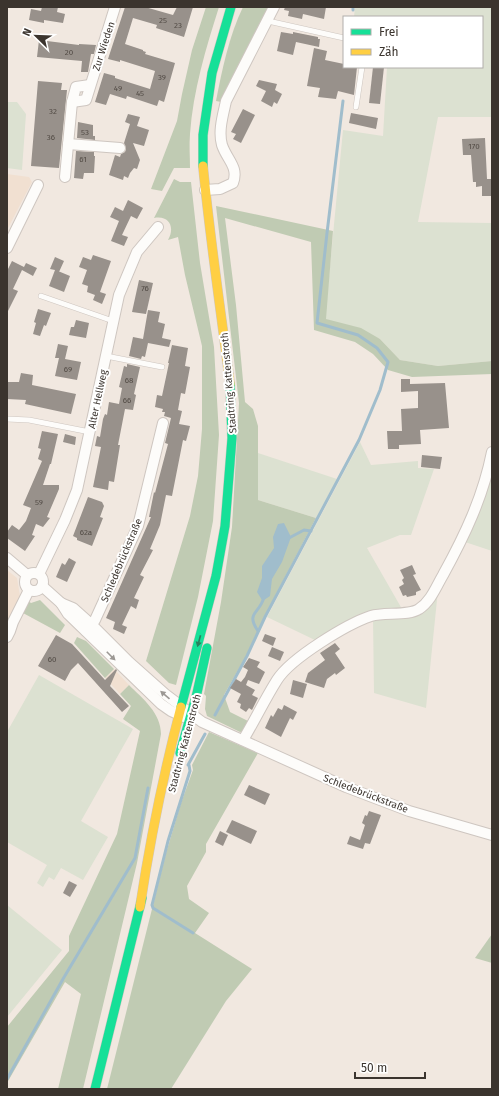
<svg xmlns="http://www.w3.org/2000/svg" width="499" height="1096" font-family="'Fira Sans',sans-serif">
<style>
.built{fill:#f1e0d1}
.green{fill:#dce1d1}
.forest{fill:#c0cbb3}
.water{fill:#a0bdcc}
.lines{fill:none;stroke-linecap:round;stroke-linejoin:round}
.stream{stroke:#a0bdcc;stroke-width:3}
.building{fill:#98918b}
.lane-casing{stroke:#cec6c0;stroke-width:6}
.street-casing{stroke:#cec6c0;stroke-width:12}
.fast-casing{stroke:#cec6c0;stroke-width:10}
.slow-casing{stroke:#cec6c0;stroke-width:10}
.lane{stroke:#fdfcfa;stroke-width:5}
.street{stroke:#fdfcfa;stroke-width:10}
.fast{stroke:#16e098;stroke-width:9}
.slow{stroke:#ffcf43;stroke-width:9}
.oneway{fill:#2a815e}
.oneway2{fill:#9c9894}
.labels{text-anchor:middle;stroke-width:4;stroke-linejoin:round;paint-order:stroke}
.number-label{font-size:8px;fill:#524b45}
.street-label{font-size:10px;fill:#3b342e;stroke:#fff}
</style>
<rect width="100%" height="100%" fill="#f1e8e0"/>
<!-- built -->
<g class="built">
<polygon points="7,174 29,177 32,182 7,230"/>
<polygon points="7,570 17,578 20,596 7,622"/>
<polygon points="114,669 129,685 120,694 105,678"/>
</g>
<!-- green -->
<g class="green">
<polygon points="355,7 492,7 492,117 438,117 418,222 492,223 492,361 438,366 400,360 380,339 325,319 343,130 383,136 387,67 482,67 482,17 354,17"/>
<polygon points="7,102 17,102 26,114 22,170 7,168"/>
<polygon points="360,442 371,465 418,461 418,468 434,469 411,535 400,535 367,548 402,609 317,641 267,617"/>
<polygon points="258,453 337,479 316,518 258,500"/>
<polygon points="492,470 492,551 465,542"/>
<polygon points="438,590 426,708 374,693 373,618 420,613"/>
<polygon points="39,675 133,729 81,821 108,837 83,880 61,868 54,880 49,877 43,887 37,883 47,865 7,842 7,732"/>
<polygon points="7,905 62,950 7,1017"/>
</g>
<!-- forest -->
<g class="forest">
<path d="M206,7H219C206,48 193,91 190,134C189,145 190,157 190,168H174L162,191L151,189L177,121L182,94L192,50Z"/>
<path d="M243,7H268L221,102L216,101C222,70 229,36 243,7Z"/>
<path d="M174,179L180,182H191L200,263L214,347L219,435L213,521L198,597L176,685L169,683L146,661L190,516L198,476L202,429V346L185,275L178,237L168,240C175,228 170,215 154,218Z"/>
<polygon points="216,206 333,231 326,319 361,328 380,339 400,360 438,366 492,361 492,374 412,377 388,370 373,354 355,342 314,330 311,242 225,218 236,305 245,402 253,409 258,426 258,500 316,518 264,617 246,656 224,695 230,712 250,722 244,731 240,732 207,716 205,709 206,696 204,694 221,602 232,527 239,403"/>
<polygon points="40,600 65,625 60,633 23,613 28,601 31,603"/>
<polygon points="77,637 86,641 114,669 105,678 74,643"/>
<path d="M129,685C143,699 161,713 161,734L137,863L83,1089H58L81,994L65,982L7,1083V1027L69,951V936L117,834L140,731L123,719L131,706L120,694Z"/>
<polygon points="209,732 258,753 206,844 206,852 187,886 189,899 209,913 195,933 252,969 226,1001 171,1089 107,1089 166,853 181,803 193,770 192,765"/>
<polygon points="492,934 492,963 475,958"/>
</g>
<!-- water -->
<polygon class="water" points="284,523 291,537 282,562 272,579 270,596 264,600 262,600 257,592 262,578 262,566 274,548 273,537 278,524"/>
<g class="lines">
<!-- stream -->
<g class="stream">
<polyline points="353,10 353,7"/>
<polyline points="289,538 304,530 311,531"/>
<path d="M258,631C245,612 260,614 264,597"/>
<polyline points="215,715 247,656 265,617 359,440 380,390 388,362 377,348 358,335 317,323 327,233 343,101"/>
<polyline points="193,933 153,908 152,905 168,841 190,771 189,765 188,765 205,734"/>
<polyline points="7,1079 63,979 135,858 148,788"/>
</g>
</g>
<!-- building -->
<g class="building">
<polygon points="42,7 58,7 57,12 65,14 63,23 44,20 44,23 29,20 31,9 41,11"/>
<polygon points="125,7 145,7 173,15 177,7 193,7 184,37 156,28 157,25 133,18 125,44 143,50 143,51 146,52 145,54 175,63 164,102 159,100 157,106 127,96 126,99 110,94 106,105 95,102 104,73 115,76 115,78 150,89 155,71 120,60 120,62 108,59"/>
<polygon points="285,7 326,7 324,19 303,14 302,19 288,16 289,11 284,10"/>
<polygon points="281,32 293,34 293,32 318,37 318,39 320,39 319,47 296,42 293,55 277,51"/>
<polygon points="39,40 79,45 79,44 96,45 94,54 91,54 88,72 81,72 82,61 37,57"/>
<polygon points="314,48 327,51 325,60 344,64 344,67 357,67 354,95 338,91 336,99 318,97 320,88 307,86"/>
<polygon points="373,67 384,67 380,104 369,103"/>
<polygon points="259,80 277,84 275,90 282,94 277,104 274,102 272,107 261,101 266,91 256,86"/>
<polygon points="38,81 62,83 61,90 67,90 59,168 31,166"/>
<polygon points="243,109 255,115 241,143 233,139 236,134 231,132"/>
<polygon points="351,113 378,118 376,129 349,123"/>
<polygon points="128,114 140,117 137,126 149,130 144,146 133,143 140,160 137,169 134,168 130,173 128,178 124,176 123,180 109,175 115,155 120,157 121,154 125,152 126,149 124,143 130,124 125,122"/>
<polygon points="78,122 93,125 93,136 95,136 95,140 77,138"/>
<polygon points="485,138 487,179 492,179 492,196 482,196 482,186 476,187 476,182 473,182 471,155 463,155 462,139"/>
<polygon points="76,151 94,152 94,156 95,156 94,173 84,173 83,179 74,178"/>
<polygon points="128,200 143,208 137,219 131,216 122,235 128,237 124,246 111,241 119,221 110,217 115,207 123,211"/>
<polygon points="93,255 111,261 100,292 106,294 102,304 93,300 95,295 87,292 88,286 82,284 87,270 79,267 83,257 91,260"/>
<polygon points="55,257 64,261 59,272 58,271 70,276 64,292 49,286 55,270 50,269"/>
<polygon points="12,261 24,267 26,263 37,268 33,276 22,270 13,289 18,291 7,313 7,271"/>
<polygon points="139,280 153,283 146,314 132,312"/>
<polygon points="38,309 51,313 46,326 44,325 40,336 33,334 36,323 34,322"/>
<polygon points="148,310 160,312 158,322 165,324 162,338 171,340 169,347 148,343 145,357 142,356 141,359 129,356 133,337 143,339"/>
<polygon points="76,320 89,323 86,338 69,335 71,327 74,327"/>
<polygon points="58,344 68,346 65,359 81,362 77,380 55,376 59,358 55,358"/>
<polygon points="172,345 188,348 185,366 190,367 185,394 181,393 178,410 182,411 179,424 190,426 186,441 183,440 172,496 166,495 160,525 150,549 153,550 140,575 144,577 134,598 139,600 136,609 131,606 122,625 127,627 124,634 113,629 115,622 106,618 151,517 149,517 154,492 155,493 168,444 165,443 171,418 164,416 165,412 162,412 163,409 155,407 157,395 162,396 169,363 168,363"/>
<polygon points="127,364 140,367 134,394 136,395 133,410 125,409 118,445 120,445 114,482 109,481 108,490 93,487 101,447 95,446 97,436 100,437 103,419 105,414 107,415 109,402 119,404 122,388 119,387 124,366 127,367"/>
<polygon points="21,373 33,375 32,385 76,394 71,414 25,404 26,400 7,399 7,382 19,382"/>
<polygon points="401,379 410,379 410,384 445,383 449,428 420,430 421,444 399,445 399,449 388,449 387,431 402,431 401,409 418,408 418,391 401,392"/>
<polygon points="42,431 58,434 51,464 50,464 43,485 59,485 59,489 47,517 50,518 43,527 36,524 32,535 35,536 25,551 7,538 7,532 12,525 19,530 26,521 31,508 23,505 42,461 38,459 41,449 38,448"/>
<polygon points="65,434 76,437 75,445 63,442"/>
<polygon points="422,455 442,457 440,469 421,467"/>
<polygon points="88,497 102,502 104,506 100,517 103,518 92,546 77,540 77,538 73,536"/>
<polygon points="69,558 76,562 67,582 56,577 62,563 65,565"/>
<polygon points="412,565 416,574 413,575 421,590 416,592 416,595 407,597 406,595 403,596 399,587 404,584 402,580 404,578 400,570"/>
<polygon points="265,634 276,638 273,646 262,641"/>
<polygon points="56,635 72,644 105,680 116,669 117,670 110,686 129,706 122,712 78,663 71,670 65,681 38,666"/>
<polygon points="335,643 340,649 335,653 345,668 336,675 335,673 327,679 324,688 305,682 308,673 325,660 320,653"/>
<polygon points="272,647 284,652 280,661 268,656"/>
<polygon points="249,658 260,662 257,667 265,672 259,684 248,680 246,685 255,690 252,695 258,698 252,710 249,708 246,712 240,708 241,704 237,702 241,694 230,688 236,679 241,682 245,677 248,670 243,667"/>
<polygon points="293,680 307,684 303,698 290,694"/>
<polygon points="284,705 297,712 293,720 290,718 281,737 265,728 271,715 273,717 278,708 282,710"/>
<polygon points="249,785 270,794 265,805 244,795"/>
<polygon points="369,811 381,815 370,844 365,843 363,849 347,844 350,836 360,840 365,825 362,823 365,815 367,816"/>
<polygon points="232,820 257,831 251,844 226,832"/>
<polygon points="220,831 228,835 223,846 215,842"/>
<polygon points="69,881 77,885 70,897 63,893"/>
</g>
<g class="lines">
<!-- lane casing -->
<g class="lane-casing">
<g id="lane">
<polyline points="268,21 344,38"/>
<polyline points="356,107 362,67"/>
<polyline points="41,296 113,321"/>
<polyline points="106,356 162,367"/>
<polyline points="7,419 29,420 90,432"/>
</g>
</g>
<!-- street casing -->
<g class="street-casing">
<g id="street">
<polyline points="72,102 86,100 115,7"/>
<polyline points="68,144 120,148"/>
<polyline points="65,177 72,102 76,87 90,85"/>
<path d="M205,190L220,189L233,183C239,167 227,160 222,145C218,131 223,115 226,101L274,7"/>
<polyline points="7,248 38,185"/>
<polyline points="7,558 27,575"/>
<circle cx="34" cy="582" r="9"/>
<polyline points="39,574 65,520 77,490 119,295 137,252 158,227"/>
<polyline points="42,586 61,603 68,614 161,704 171,711 184,717"/>
<polyline points="61,603 73,608 92,625 129,662 165,694 202,722 346,787 409,811 492,835"/>
<polyline points="86,631 95,620 138,526 163,423"/>
<polyline points="7,637 10,631 13,622 29,590"/>
<path d="M243,740C255,720 265,699 277,680C291,658 347,624 371,616C384,612 409,616 419,609C431,601 436,587 443,575C465,535 483,497 492,452"/>
</g>
</g>
<!-- fast casing -->
<g class="fast-casing">
<g id="fast">
<polyline points="203,166 203,135 212,73 231,7"/>
<polyline points="181,707 216,576 225,526 232,438 230,384"/>
<polyline points="180,753 197,693 207,648"/>
<polyline points="95,1089 142,898"/>
</g>
</g>
<!-- slow casing -->
<g class="slow-casing">
<g id="slow">
<path d="M203,166C210,239 221,312 230,384"/>
<path d="M140,907C150,840 164,772 181,707"/>
</g>
</g>
<!-- lane -->
<use href="#lane" class="lane"/>
<!-- street -->
<use href="#street" class="street"/>
<!-- fast -->
<use href="#fast" class="fast"/>
<!-- slow -->
<use href="#slow" class="slow"/>
</g>
<!-- one-way arrows -->
<defs><path id="oneway-solid" d="M-6-.8H1V-3.2L6.5 0L1 3.2V.8H-6Z"/></defs>
<use class="oneway" href="#oneway-solid" transform="translate(199 641) rotate(105)"/>
<g class="oneway2">
<use href="#oneway-solid" transform="translate(111 656) rotate(45)"/>
<use href="#oneway-solid" transform="translate(165 695) rotate(-139)"/>
</g>
<g class="labels">
<!-- number labels -->
<g class="number-label">
<text x="163" y="23">25</text>
<text x="178" y="28">23</text>
<text x="69" y="55">20</text>
<text x="162" y="80">39</text>
<text x="118" y="91">49</text>
<text x="140" y="96">45</text>
<text x="53" y="114">32</text>
<text x="85" y="135">53</text>
<text x="51" y="140">36</text>
<text x="474" y="149">170</text>
<text x="83" y="162">61</text>
<text x="145" y="291">76</text>
<text x="68" y="372">69</text>
<text x="129" y="383">68</text>
<text x="127" y="403">66</text>
<text x="39" y="505">59</text>
<text x="86" y="535">62a</text>
<text x="52" y="662">60</text>
</g>
<!-- street labels -->
<g class="street-label">
<text transform="translate(103 46) rotate(-72)" y="4">Zur Wieden</text>
<text transform="translate(228 383) rotate(-95)" y="4">Stadtring Kattenstroth</text>
<text transform="translate(97 399) rotate(-78)" y="4">Alter Hellweg</text>
<text transform="translate(121 560) rotate(-67)" y="4">Schledebrückstraße</text>
<text transform="translate(184 743) rotate(-75)" y="4">Stadtring Kattenstroth</text>
<text transform="translate(366 793) rotate(21)" y="4">Schledebrückstraße</text>
</g>
</g>
<!-- border -->
<rect width="499" height="1096" fill="none" stroke="#3b342e" stroke-width="16"/>
<!-- legend -->
<rect x="343" y="16" width="140" height="52" fill="#ffffff" stroke="#b1aeab"/>
<rect x="351" y="29" width="20" height="6" fill="#16e098" stroke="#b1aeab"/>
<text x="379" y="36" font-size="12" fill="#3b342e">Frei</text>
<rect x="351" y="49" width="20" height="6" fill="#ffcf43" stroke="#b1aeab"/>
<text x="379" y="56" font-size="12" fill="#3b342e">Zäh</text>
<!-- north arrow -->
<g transform="translate(36 36) rotate(293)" stroke="#ffffff" stroke-width="3" paint-order="stroke">
<path d="M0-3L7 15L0 10L-7 15Z" fill="#3b342e"/>
<text y="-6" font-size="11" font-weight="bold" text-anchor="middle" fill="#3b342e">N</text>
</g>
<!-- scale -->
<path d="M355 1072v6h70v-6" fill="none" stroke="#3b342e" stroke-width="2"/>
<text x="361" y="1072" font-size="12" fill="#3b342e" stroke="#ffffff" stroke-width="3" paint-order="stroke">50 m</text>
</svg>
